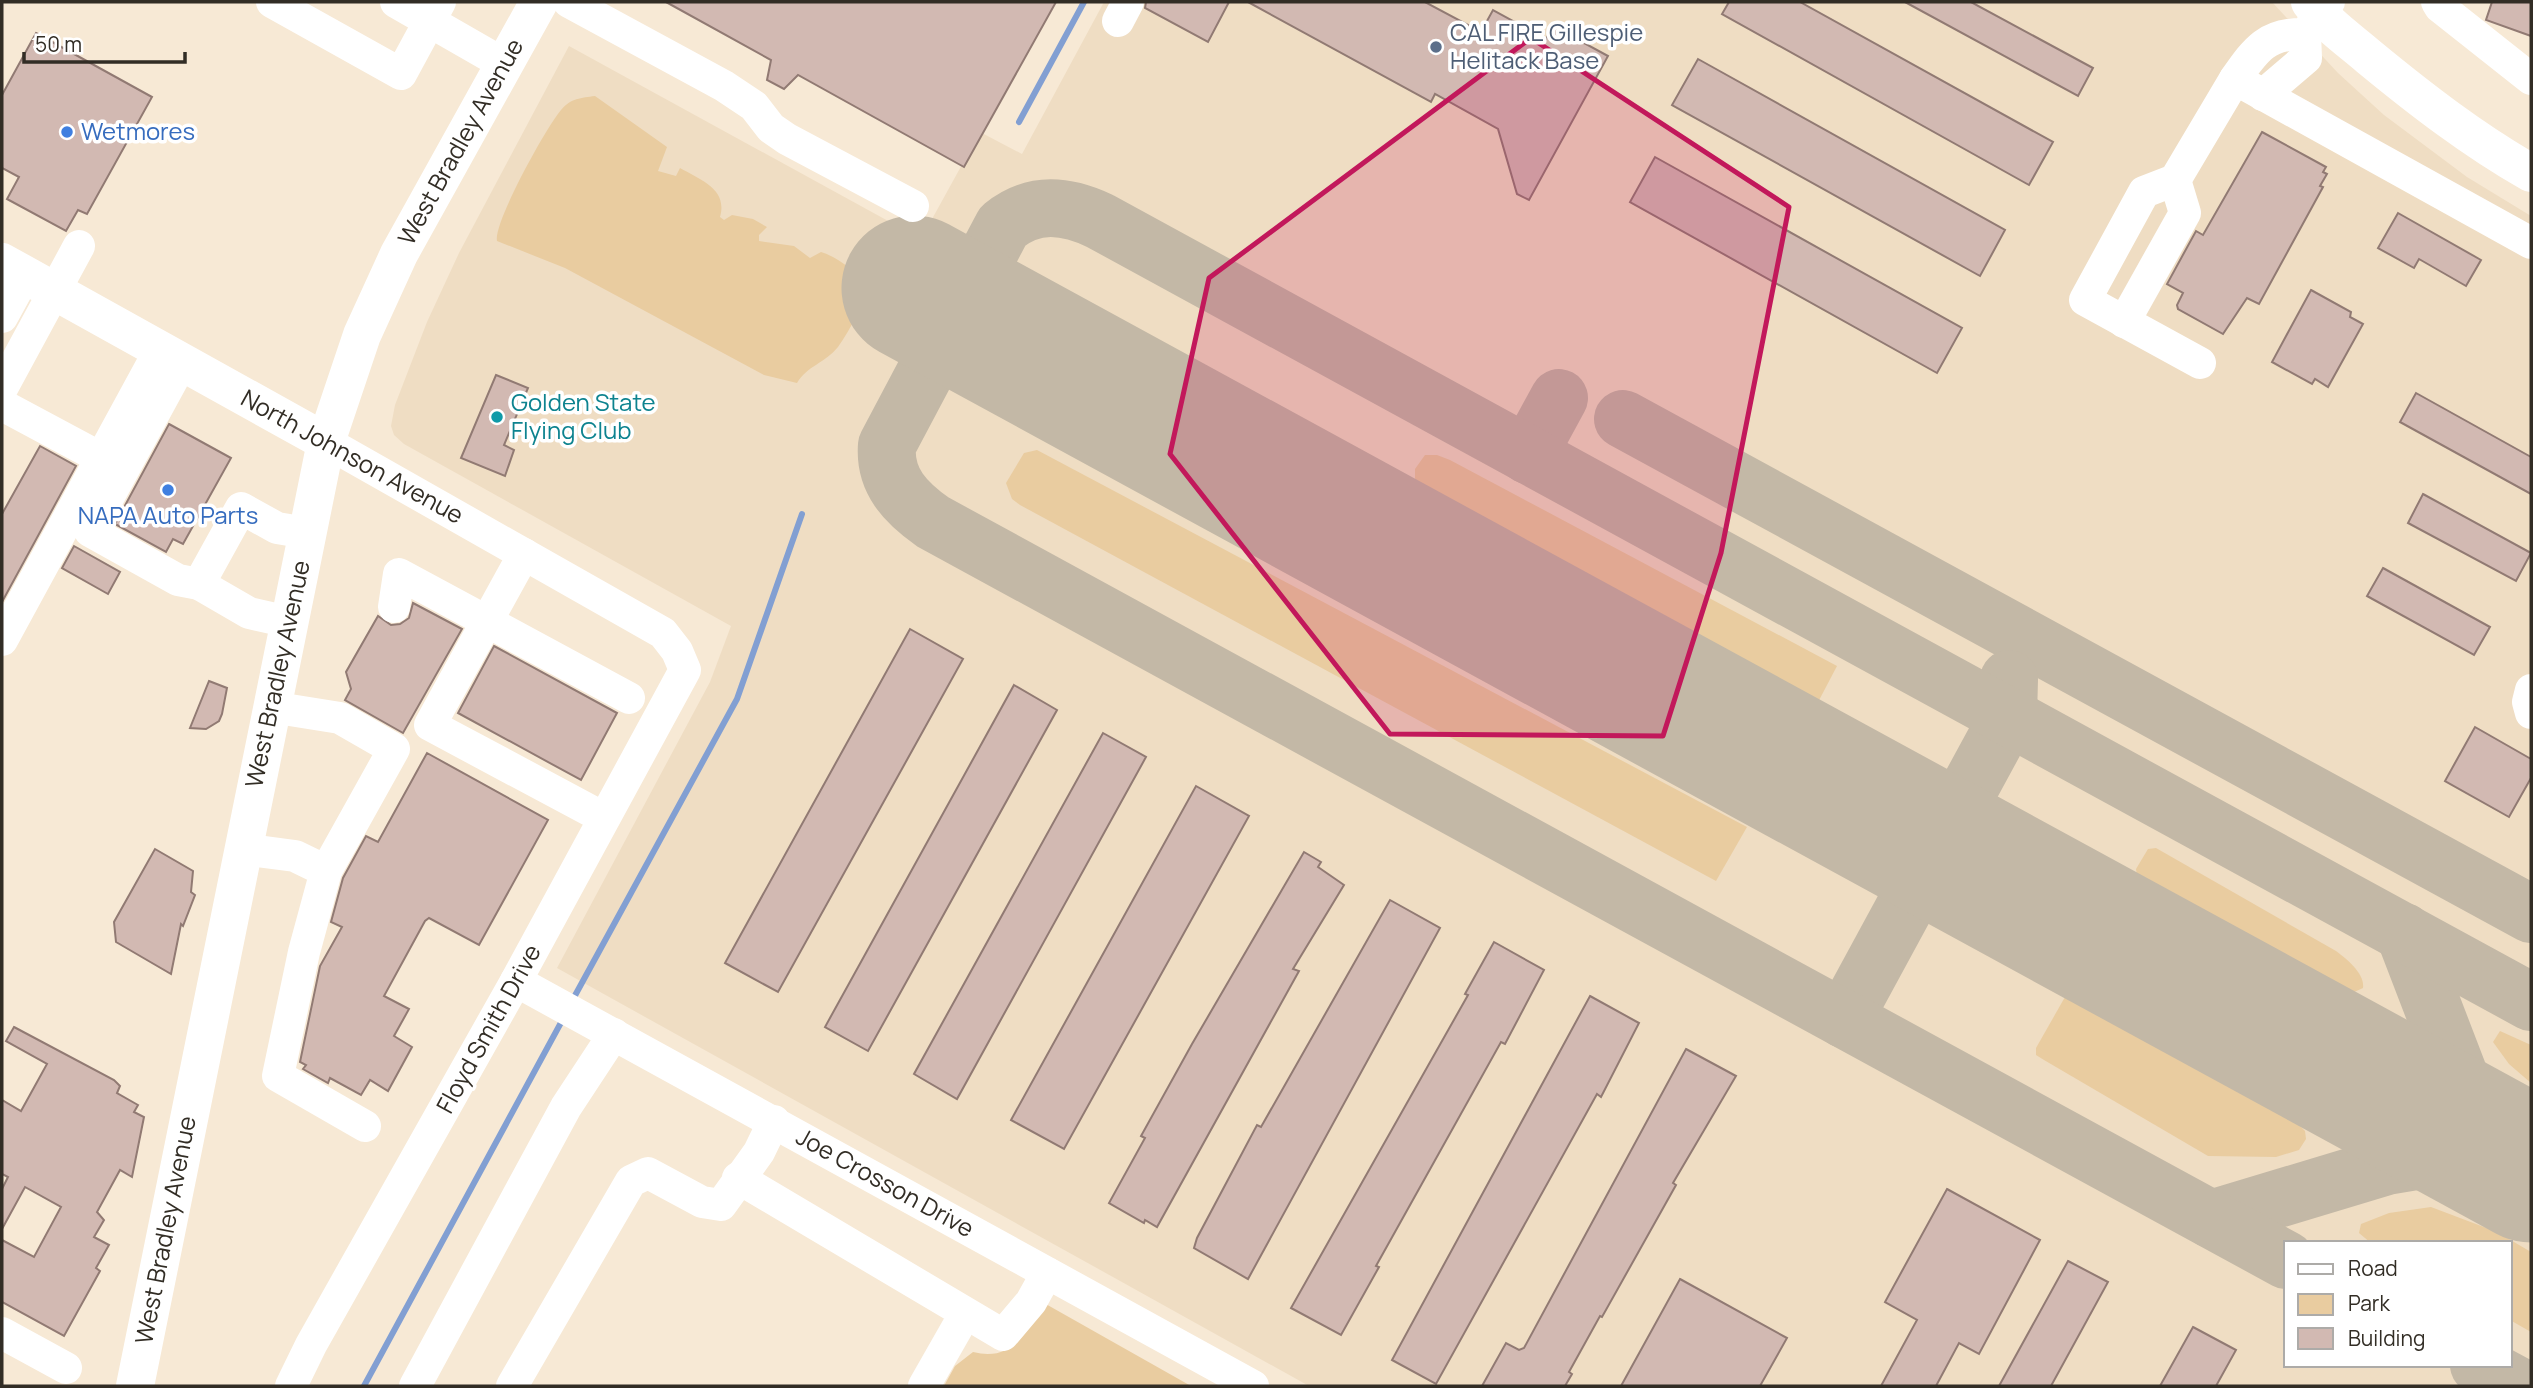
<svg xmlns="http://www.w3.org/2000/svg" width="2533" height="1388" font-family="Manrope,sans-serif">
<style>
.built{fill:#efddc3;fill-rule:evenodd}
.green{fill:#e9cca0}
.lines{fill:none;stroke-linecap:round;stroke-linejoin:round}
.stream{stroke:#829fd2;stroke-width:6}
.taxiway{stroke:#c3b8a6;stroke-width:58}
.runway{stroke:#c3b8a6;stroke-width:145}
.building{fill:#d2b9b2;stroke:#917a73;stroke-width:2}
.minor{stroke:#fff;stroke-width:32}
.major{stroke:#fff;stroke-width:38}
.marked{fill:#c2185b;fill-opacity:0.2;stroke:#c2185b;stroke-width:5;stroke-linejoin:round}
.service-dot{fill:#5c6f8a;stroke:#fff;stroke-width:2.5}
.shop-dot{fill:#3f7fe0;stroke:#fff;stroke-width:2.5}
.culture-dot{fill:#0f9aa8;stroke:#fff;stroke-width:2.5}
.labels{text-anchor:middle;stroke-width:7;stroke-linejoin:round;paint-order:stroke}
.service-label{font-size:24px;fill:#4e5e75;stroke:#fff;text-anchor:start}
.shop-label{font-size:24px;fill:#366cbe;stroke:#fff;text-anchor:start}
.street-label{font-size:24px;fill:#322d25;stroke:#fff}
.culture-label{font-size:24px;fill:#0d838f;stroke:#fff;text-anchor:start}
</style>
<rect width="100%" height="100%" fill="#f7e9d5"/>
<!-- built -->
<path class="built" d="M1104,2H2272L2338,73L2384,115L2467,177L2531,216V1386H1309L557,968L710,682L731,626L404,444L394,435L391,426L395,405L427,322L459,253L569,46L921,239L980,132L1022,154ZM2286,1243H2510V1365H2286Z"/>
<!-- green -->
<g class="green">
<path d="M595,96L667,147L658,171L676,176L680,168C701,180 728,189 720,217L724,220L732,215L753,219L767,227L759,235V241L794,246L810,258L821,252C843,259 853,274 873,283C862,303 852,328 838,347C825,363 807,366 797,383L764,375L565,268L497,241C493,223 547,126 561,110C571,98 581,98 595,96Z"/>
<polygon points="1037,450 1747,827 1716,881 1020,505 1012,499 1006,483 1024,453"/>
<polygon points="1425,455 1437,455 1450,460 1837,666 1816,706 1430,493 1415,479 1415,469"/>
<path d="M2156,848L2336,951C2347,959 2365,974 2363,988L2352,993L2137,876L2136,869L2148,849Z"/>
<polygon points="2065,997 2083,1003 2299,1125 2305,1131 2306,1139 2299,1150 2276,1157 2208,1156 2044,1060 2036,1055 2036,1048"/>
<polygon points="2500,1031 2531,1045 2531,1083 2509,1064 2493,1042"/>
<polygon points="2431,1207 2497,1232 2531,1252 2531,1332 2510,1320 2510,1243 2371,1243 2359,1233 2361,1224 2389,1213"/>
<path d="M1044,1303L1191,1386H944L955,1366L973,1352C1013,1362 1026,1332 1044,1303Z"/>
</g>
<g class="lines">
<!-- stream -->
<g class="stream">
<polyline points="1019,122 1084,2"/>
<polyline points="572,1001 737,699 802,514"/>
<polyline points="364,1386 564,1017"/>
</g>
<!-- taxiway -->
<g class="taxiway">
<polyline points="1623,419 2531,914"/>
<polyline points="1528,455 1559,398"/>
<polyline points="2404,932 2470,1104 2502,1146 2525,1166"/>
<polyline points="1844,1019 2008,717 2009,679"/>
<polyline points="2211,1219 2387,1166 2453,1155 2525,1166"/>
<path d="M2286,1260L933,522C906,503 884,481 887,445L1003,226C1034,201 1066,205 1100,221L2531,1002"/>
<polyline points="2479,1365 2518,1386"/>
</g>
<!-- runway -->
<polyline class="runway" points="914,288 2531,1170"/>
</g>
<!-- building -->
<g class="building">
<polygon points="666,2 1056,2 964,167 798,75 784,89 767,80 771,60"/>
<polygon points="1146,2 1229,2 1208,42 1145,8"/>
<polygon points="1248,2 1425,2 1481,32 1493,10 1546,39 1553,26 1608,56 1529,200 1517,194 1498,129 1435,94 1431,102"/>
<polygon points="1729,2 1800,2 2053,142 2029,185 1722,14"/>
<polygon points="1905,2 1971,2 2093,68 2078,96"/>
<polygon points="2492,2 2531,2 2531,36 2486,20"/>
<polygon points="36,33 152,97 87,214 78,210 66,231 7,199 19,177 2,168 2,95"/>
<polygon points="1698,59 2005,230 1980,276 1672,105"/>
<polygon points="2262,132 2326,167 2323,172 2327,174 2320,186 2323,187 2259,304 2247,298 2223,334 2178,309 2177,305 2183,293 2167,284 2196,231 2203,235"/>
<polygon points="1655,157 1962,328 1937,373 1630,202"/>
<polygon points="2398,213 2481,260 2466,286 2419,259 2414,268 2378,248"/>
<polygon points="2311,290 2351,312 2350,317 2363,324 2328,387 2315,379 2312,384 2272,362"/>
<polygon points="496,375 528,388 504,445 514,450 505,476 461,458"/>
<polygon points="2416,393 2531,457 2531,494 2400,422"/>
<polygon points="169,424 231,458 183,544 173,539 166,552 115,524"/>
<polygon points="40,446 76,466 2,602 2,514"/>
<polygon points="2423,494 2531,553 2516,581 2408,523"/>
<polygon points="74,546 120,572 108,594 62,568"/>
<polygon points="2383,568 2490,627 2474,655 2367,596"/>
<polygon points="413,603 462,629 403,733 345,700 351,689 346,672 378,616 391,625 400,624 409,618"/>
<polygon points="910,629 963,659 778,992 725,963"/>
<polygon points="494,646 617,713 581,780 458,713"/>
<polygon points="209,681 227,688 222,714 219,721 206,729 190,728"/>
<polygon points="1014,685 1057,710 868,1051 825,1027"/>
<polygon points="2475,727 2531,759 2531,778 2509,817 2445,781"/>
<polygon points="1103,733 1146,757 957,1099 914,1074"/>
<polygon points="427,753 548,820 479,945 429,918 425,921 384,996 409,1009 394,1036 412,1047 388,1091 370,1080 361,1095 330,1078 328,1083 303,1069 306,1065 300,1062 320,966 342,927 331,922 343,878 366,836 378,842"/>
<polygon points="1196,786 1249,816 1064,1149 1011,1120"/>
<polygon points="155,849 193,871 191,892 195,895 183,926 181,924 171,974 116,942 114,922"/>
<polygon points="1304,852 1321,862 1318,867 1344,885 1293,969 1299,971 1157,1227 1145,1220 1144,1223 1109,1203 1145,1138 1141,1136 1192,1044"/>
<polygon points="1390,900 1440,928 1248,1279 1194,1248 1197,1238 1257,1125 1261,1127"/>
<polygon points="1494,942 1544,970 1505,1044 1501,1042 1376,1266 1379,1267 1341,1335 1291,1308 1468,995 1465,994"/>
<polygon points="1590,996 1639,1023 1601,1097 1597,1094 1436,1384 1392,1360"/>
<polygon points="14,1027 114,1080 120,1086 117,1093 138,1105 134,1112 144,1117 132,1177 120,1170 97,1212 104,1220 94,1237 109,1245 96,1268 100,1271 64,1336 2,1302 2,1240 34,1257 61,1207 25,1187 2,1229 2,1189 8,1177 2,1174 2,1100 21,1111 47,1064 6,1041"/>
<polygon points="1686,1049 1736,1076 1673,1183 1676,1185 1602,1317 1600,1316 1569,1372 1572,1374 1565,1386 1482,1386 1506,1343 1519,1350 1524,1348"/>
<polygon points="1947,1189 2040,1240 1979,1354 1959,1343 1936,1386 1881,1386 1917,1320 1885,1302"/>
<polygon points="2068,1261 2108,1282 2051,1386 1999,1386"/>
<polygon points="1680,1279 1787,1338 1760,1386 1621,1386"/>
<polygon points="2193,1327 2236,1350 2216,1386 2160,1386"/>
</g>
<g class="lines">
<!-- minor -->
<g class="minor">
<polyline points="272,2 401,74 440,2"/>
<polyline points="396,2 504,64"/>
<polyline points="569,2 724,86 754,106 771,128 787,139 913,206"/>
<polyline points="2437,2 2440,7 2531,79"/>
<polyline points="1118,21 1128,2"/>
<path d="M2235,79C2256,49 2267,33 2305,34L2329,2"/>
<polyline points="2263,95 2306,58 2305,34"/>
<polyline points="2,317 25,275"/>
<polyline points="2124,322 2185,213 2175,180"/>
<polyline points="182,362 90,531 178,580 199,584"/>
<polyline points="2200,363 2085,300 2144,192 2175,180 2235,79 2531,243"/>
<polyline points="2,388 79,246"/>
<polyline points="2,405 101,458"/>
<polyline points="524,554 430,725 604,818"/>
<polyline points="394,607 399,574 629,698"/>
<polyline points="289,622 249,613 199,584 241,508 277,528 307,533"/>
<polyline points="2,640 160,350"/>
<polyline points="2531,690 2528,702 2531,713"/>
<polyline points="242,849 295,856 326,871 394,749 340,718 271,707"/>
<polyline points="326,871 304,952 278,1076 365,1126"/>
<polyline points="516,981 1253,1386"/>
<polyline points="738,1178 1003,1335 1031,1302 1047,1273"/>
<polyline points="2,1333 66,1368"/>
<polyline points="291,1386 311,1345 516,981 685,670 677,651 663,633 326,442"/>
<polyline points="415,1386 566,1107 614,1034"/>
<polyline points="512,1386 631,1181 648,1173 702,1202 721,1205 759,1152 774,1121"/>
<polyline points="924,1386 965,1314"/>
</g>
<!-- major -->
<g class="major">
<path d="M2310,2C2326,24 2348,39 2369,57C2420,99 2473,140 2531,173"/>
<polyline points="2,262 326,442"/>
<polyline points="135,1386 326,442 362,335 399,254 539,2"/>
</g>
</g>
<!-- marked area -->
<path class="marked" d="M1531,38L1789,207L1721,553L1663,736L1390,734L1170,454L1209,278Z"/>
<!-- markers -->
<circle class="service-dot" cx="1436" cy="47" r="7"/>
<g class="shop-dot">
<circle cx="67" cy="132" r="7"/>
<circle cx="168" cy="490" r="7"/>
</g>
<circle class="culture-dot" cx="497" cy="417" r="7"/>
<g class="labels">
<!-- service labels -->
<g class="service-label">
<text x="1450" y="41">CAL FIRE Gillespie<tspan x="1450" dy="28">Helitack Base</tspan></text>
</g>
<!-- shop labels -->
<g class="shop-label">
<text x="81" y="140">Wetmores</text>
<text x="168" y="524" text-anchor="middle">NAPA Auto Parts</text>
</g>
<!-- street labels -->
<g class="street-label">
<text transform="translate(461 142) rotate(-61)" y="8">West Bradley Avenue</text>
<text transform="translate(352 457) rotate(29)" y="8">North Johnson Avenue</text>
<text transform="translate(278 674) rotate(-78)" y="8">West Bradley Avenue</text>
<text transform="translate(489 1029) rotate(-61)" y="8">Floyd Smith Drive</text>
<text transform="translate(885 1183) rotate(29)" y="8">Joe Crosson Drive</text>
<text transform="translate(166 1230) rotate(-79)" y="8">West Bradley Avenue</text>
</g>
<!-- culture labels -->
<g class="culture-label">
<text x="511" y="411">Golden State<tspan x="511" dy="28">Flying Club</tspan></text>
</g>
</g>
<!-- border -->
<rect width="2533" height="1388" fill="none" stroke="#322d25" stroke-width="7"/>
<!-- legend -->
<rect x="2284" y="1241" width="228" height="126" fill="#ffffff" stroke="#adaba8" stroke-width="2"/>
<rect x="2298" y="1264" width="35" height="10" fill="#ffffff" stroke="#adaba8" stroke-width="2"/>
<text x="2348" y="1276" font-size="21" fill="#322d25">Road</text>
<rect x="2298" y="1294" width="35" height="21" fill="#e9cca0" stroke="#adaba8" stroke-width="2"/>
<text x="2348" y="1311" font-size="21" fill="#322d25">Park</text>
<rect x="2298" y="1328" width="35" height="21" fill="#d2b9b2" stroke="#adaba8" stroke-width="2"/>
<text x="2348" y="1346" font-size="21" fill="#322d25">Building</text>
<!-- scale -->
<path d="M24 52v10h161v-10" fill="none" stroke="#322d25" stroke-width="3.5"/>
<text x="35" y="52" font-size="21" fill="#322d25" stroke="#ffffff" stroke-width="5" paint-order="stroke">50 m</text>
</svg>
